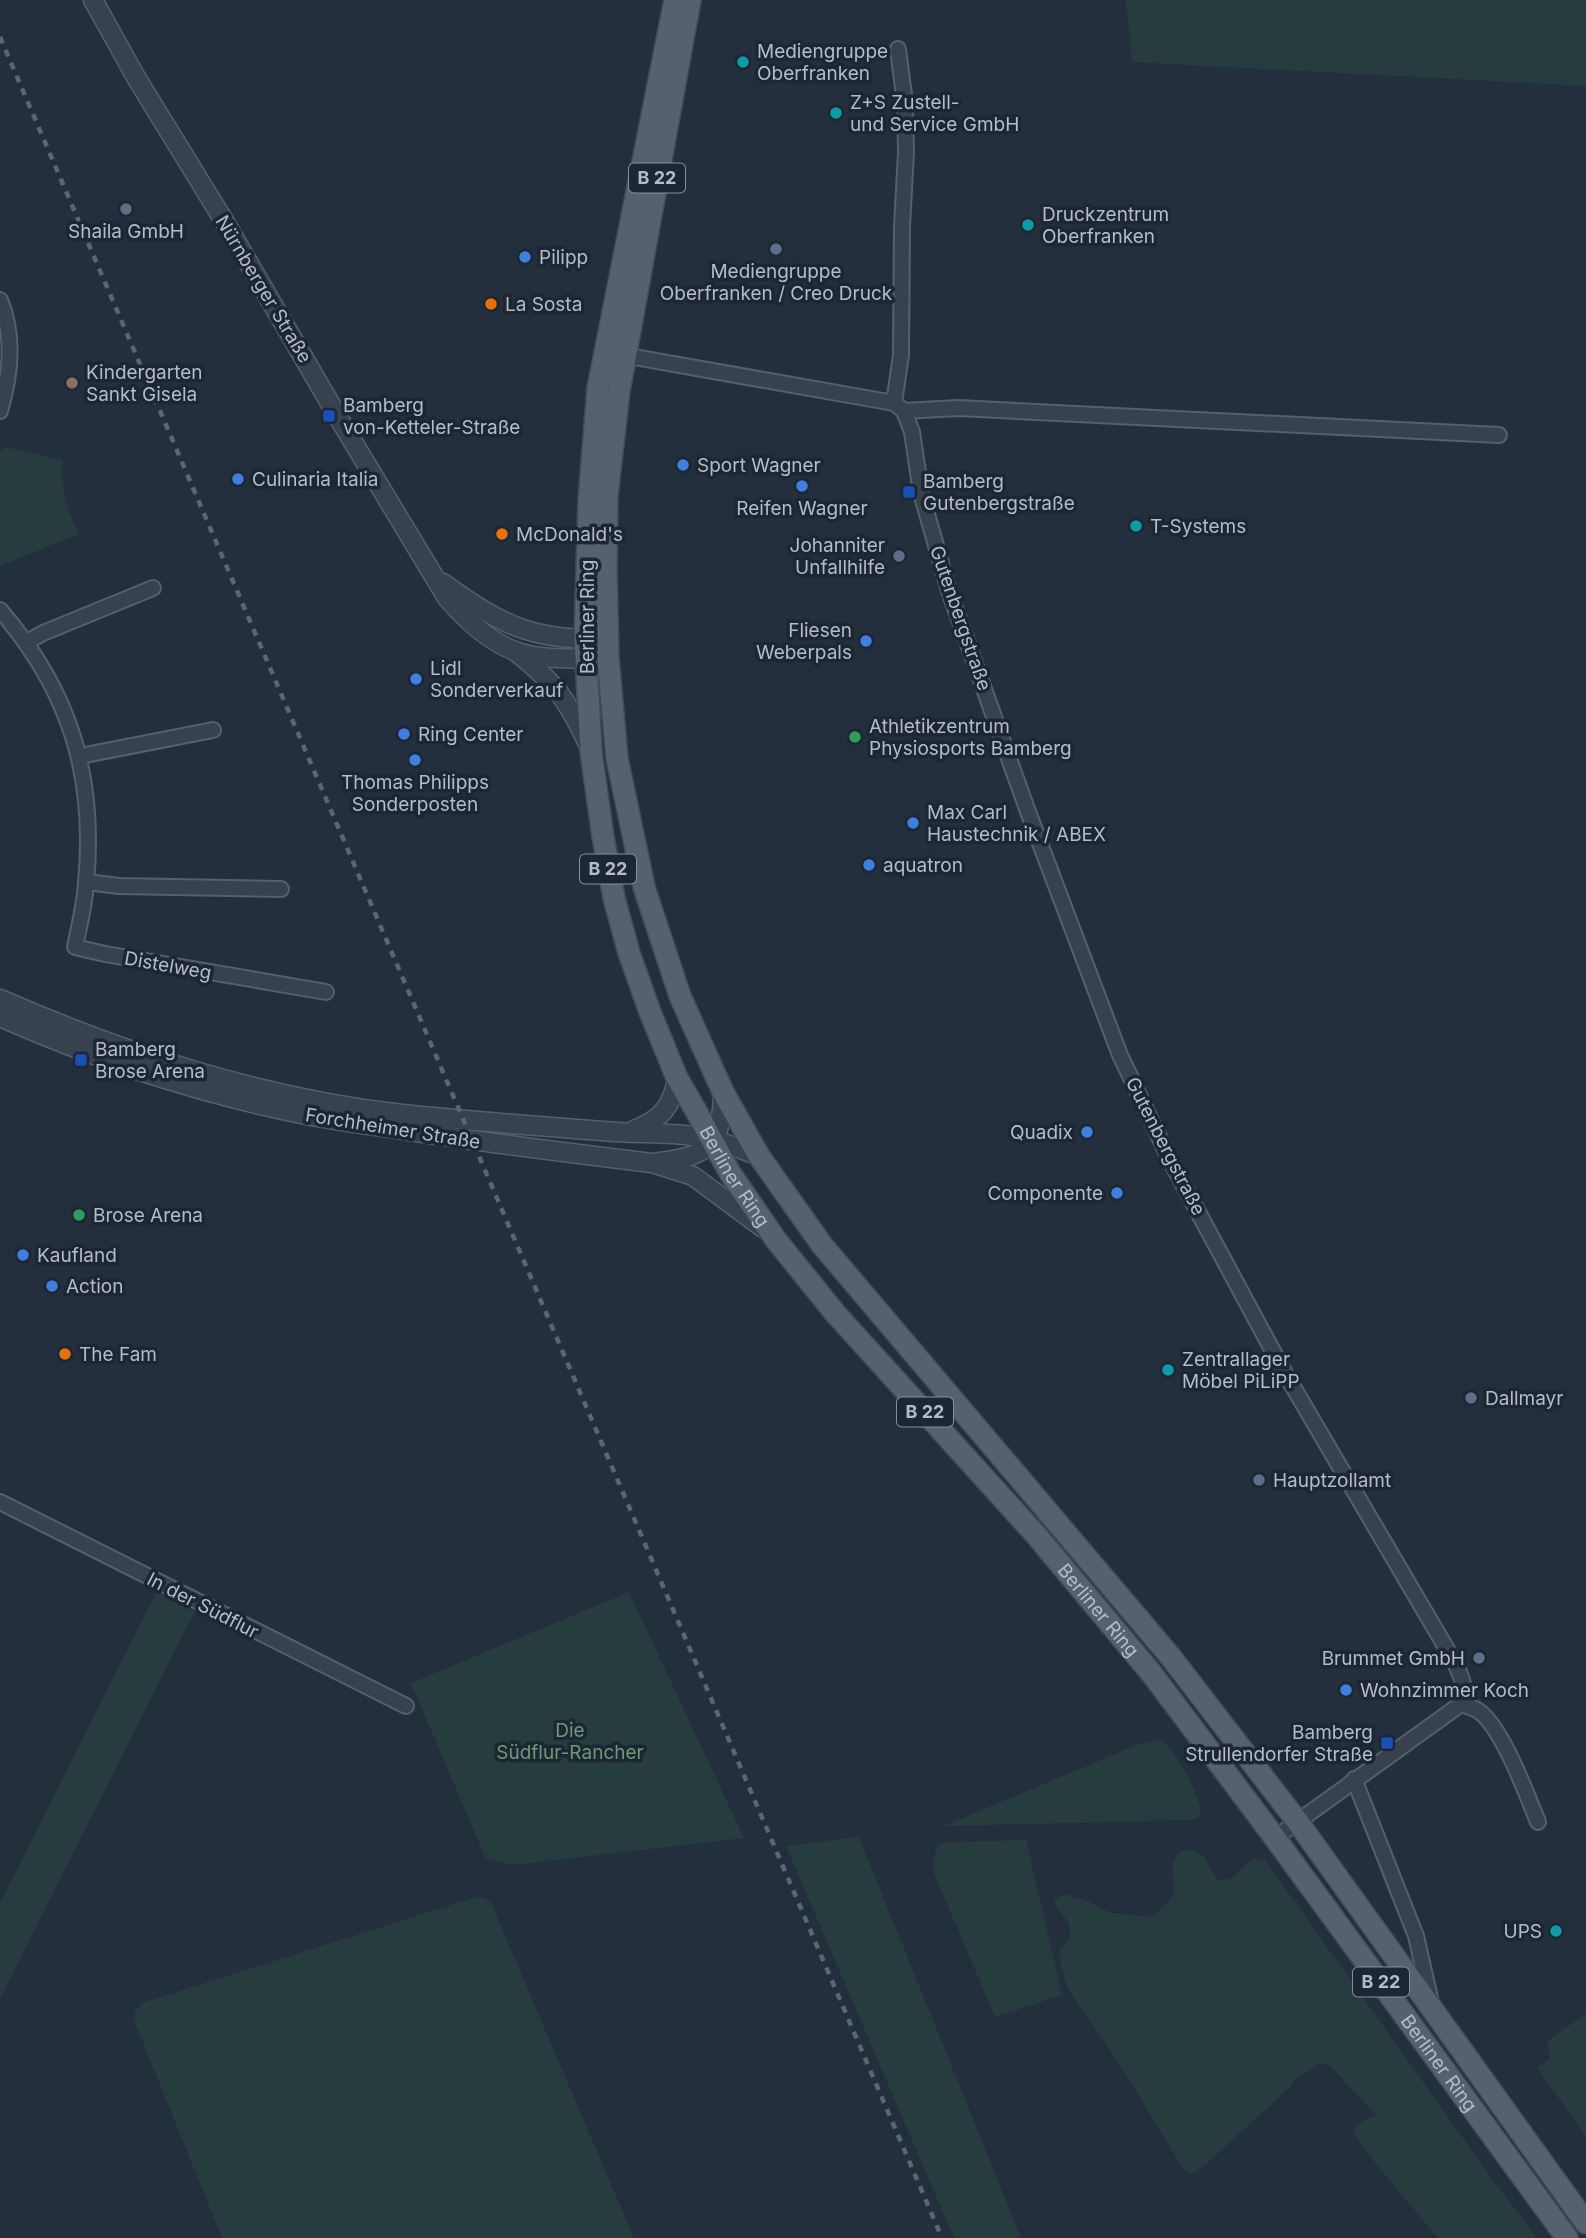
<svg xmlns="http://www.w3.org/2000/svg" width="1586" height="2238" font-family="Inter,sans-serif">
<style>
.green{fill:#263c3f}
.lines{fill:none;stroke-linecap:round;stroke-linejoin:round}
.minor-casing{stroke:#565f6c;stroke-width:18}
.tertiary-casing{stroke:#565f6c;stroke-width:21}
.primary-casing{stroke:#414a57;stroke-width:24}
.minor{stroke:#38414e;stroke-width:14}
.tertiary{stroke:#38414e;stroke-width:18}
.primary{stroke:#56606e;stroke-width:21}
.rail{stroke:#5a6575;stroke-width:4.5;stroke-dasharray:7 7;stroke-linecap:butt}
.culture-dot{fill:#0f9aa8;stroke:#1d2633;stroke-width:2.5}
.service-dot{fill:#5c6f8a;stroke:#1d2633;stroke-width:2.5}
.shop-dot{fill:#3f7fe0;stroke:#1d2633;stroke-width:2.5}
.food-dot{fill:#e8710a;stroke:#1d2633;stroke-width:2.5}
.education-dot{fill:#8d6e63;stroke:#1d2633;stroke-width:2.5}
.transit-dot{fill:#1a4fb4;stroke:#1d2633;stroke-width:2.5}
.leisure-dot{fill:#2e9e5b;stroke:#1d2633;stroke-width:2.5}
.labels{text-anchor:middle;stroke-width:7;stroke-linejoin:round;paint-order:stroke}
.shield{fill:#1d2633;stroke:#878f9c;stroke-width:2}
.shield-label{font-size:18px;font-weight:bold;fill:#b4bcc9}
.poi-label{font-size:19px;fill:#b4bcc9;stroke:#1d2633;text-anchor:start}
.street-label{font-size:19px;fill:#b4bcc9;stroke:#1d2633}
.park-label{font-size:19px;fill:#6b9a76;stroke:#1d2633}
</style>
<rect width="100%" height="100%" fill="#242f3e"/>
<!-- green -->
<g class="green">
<polygon points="1126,0 1586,0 1586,86 1132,62"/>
<path d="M5,447L63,460C60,488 66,509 79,534L0,566V453Z"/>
<polygon points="157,1591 195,1611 0,1998 0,1903"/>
<polygon points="629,1592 744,1838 512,1865 486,1859 411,1683"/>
<path d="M1159,1739C1177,1749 1196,1790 1201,1810L1197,1818L1187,1820L944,1826L1134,1746Z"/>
<polygon points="859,1837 1021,2238 954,2238 786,1846"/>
<polygon points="1026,1840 1062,1995 995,2017 934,1873 934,1856 938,1845 953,1842"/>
<path d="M1192,1849C1212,1857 1207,1871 1220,1881L1232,1878L1253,1858L1265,1860L1490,2176L1537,2238H1438L1376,2164L1353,2132L1358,2124L1376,2115L1330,2066L1320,2063L1294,2080L1291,2086L1205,2165L1191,2174L1186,2173C1160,2130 1134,2088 1107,2045C1085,2010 1064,1998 1059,1952C1062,1947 1067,1943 1069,1937C1076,1921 1057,1914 1054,1901L1065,1894L1090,1902L1111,1913L1152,1917L1168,1902L1175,1892C1174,1875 1167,1865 1181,1851Z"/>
<polygon points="484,1897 491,1903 634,2238 222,2238 134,2020 135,2012 142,2003 473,1898"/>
<polygon points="1586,2014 1586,2136 1537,2068 1550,2058 1547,2041"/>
</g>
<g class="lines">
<!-- minor casing -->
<g class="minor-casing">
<g id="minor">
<path d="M0,300C15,336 11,374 0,411"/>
<path d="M617,354L894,403L904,411L912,432L921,493L949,591L1027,809L1120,1055L1169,1158L1282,1368L1455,1663C1462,1678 1467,1688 1461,1704"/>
<polyline points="894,403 901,355 902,227 906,152 905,103 898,49"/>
<polyline points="904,411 958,408 1499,435"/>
<path d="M0,610C70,691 96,776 86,883C85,904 79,926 75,947L105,954L326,992"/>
<polyline points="27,642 43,633 153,588"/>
<polyline points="80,756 213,730"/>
<polyline points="87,882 119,886 281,889"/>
<polyline points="0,1502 406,1706"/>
<path d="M1461,1704C1465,1706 1472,1707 1477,1710C1501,1724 1527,1795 1538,1822"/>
<polyline points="1354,1779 1416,1936 1431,2002"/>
<polyline points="1275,1838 1461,1704"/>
</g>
</g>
<!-- tertiary casing -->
<g class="tertiary-casing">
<g id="tertiary">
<path d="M93,0L137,79L226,224L338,417L447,598C466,620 488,641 515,651C539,661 582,658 608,658"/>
<path d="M443,583C503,626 533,641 608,639"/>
<path d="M516,652C555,683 567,699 588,744"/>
<path d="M0,999C129,1055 262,1098 402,1114C469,1121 536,1126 603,1131C633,1134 664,1132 693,1136C716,1139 738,1148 759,1156"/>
<path d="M0,1017C88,1056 183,1088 278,1109C319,1119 362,1124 404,1130C486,1143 569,1153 652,1163L693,1176L763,1228"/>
<path d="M634,1130C660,1120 673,1106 677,1078"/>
<path d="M659,1162C709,1156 722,1145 723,1092"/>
</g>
</g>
<!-- primary casing -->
<g class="primary-casing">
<g id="primary">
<path id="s1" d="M675,0L598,388L589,501L585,639L591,752L603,837L614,898L629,953L650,1012L677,1078L695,1109L730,1173L776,1240L835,1313L1036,1535L1152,1674L1275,1838L1567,2238"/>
<polyline points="690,0 619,391 607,496 606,572 608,658 617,758 644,887 680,996 723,1092 759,1156 822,1245 1170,1656 1297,1821 1586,2223"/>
</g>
</g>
<!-- minor -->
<use href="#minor" class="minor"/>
<!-- tertiary -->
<use href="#tertiary" class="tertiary"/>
<!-- primary -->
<use href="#primary" class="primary"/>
<!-- rail -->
<polyline class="rail" points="0,37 942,2238"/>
</g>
<!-- markers -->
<g class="culture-dot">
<circle cx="743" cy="62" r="7"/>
<circle cx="836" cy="113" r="7"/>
<circle cx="1028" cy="225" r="7"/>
<circle cx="1136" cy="526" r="7"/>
<circle cx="1168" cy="1370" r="7"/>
<circle cx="1556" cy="1931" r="7"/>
</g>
<g class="service-dot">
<circle cx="126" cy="209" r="7"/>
<circle cx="776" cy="249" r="7"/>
<circle cx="899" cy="556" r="7"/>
<circle cx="1471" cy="1398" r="7"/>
<circle cx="1259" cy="1480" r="7"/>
<circle cx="1479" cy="1658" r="7"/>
</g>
<g class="shop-dot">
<circle cx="525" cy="257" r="7"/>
<circle cx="683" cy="465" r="7"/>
<circle cx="238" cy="479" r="7"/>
<circle cx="802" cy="486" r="7"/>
<circle cx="866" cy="641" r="7"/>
<circle cx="416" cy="679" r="7"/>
<circle cx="404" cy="734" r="7"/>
<circle cx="415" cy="760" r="7"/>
<circle cx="913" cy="823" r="7"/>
<circle cx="869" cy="865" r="7"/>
<circle cx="1087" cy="1132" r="7"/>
<circle cx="1117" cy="1193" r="7"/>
<circle cx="23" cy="1255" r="7"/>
<circle cx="52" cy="1286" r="7"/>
<circle cx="1346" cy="1690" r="7"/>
</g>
<g class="food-dot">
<circle cx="491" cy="304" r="7"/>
<circle cx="502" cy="534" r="7"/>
<circle cx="65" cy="1354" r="7"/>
</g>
<circle class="education-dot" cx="72" cy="383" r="7"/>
<g class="transit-dot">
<rect x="322" y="409" width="14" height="14" rx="3.5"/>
<rect x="902" y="485" width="14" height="14" rx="3.5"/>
<rect x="74" y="1053" width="14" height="14" rx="3.5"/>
<rect x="1380" y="1736" width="14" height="14" rx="3.5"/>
</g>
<g class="leisure-dot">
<circle cx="855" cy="737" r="7"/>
<circle cx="79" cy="1215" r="7"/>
</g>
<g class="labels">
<!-- shield labels -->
<g class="shield">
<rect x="629" y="163.5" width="56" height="29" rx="5"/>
<rect x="580" y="854.5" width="56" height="29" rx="5"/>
<rect x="897" y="1397.5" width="56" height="29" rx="5"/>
<rect x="1353" y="1967.5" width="56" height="29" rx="5"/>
</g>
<g class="shield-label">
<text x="657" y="184">B 22</text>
<text x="608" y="875">B 22</text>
<text x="925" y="1418">B 22</text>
<text x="1381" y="1988">B 22</text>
</g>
<!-- poi labels -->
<g class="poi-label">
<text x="757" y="58">Mediengruppe<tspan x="757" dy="22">Oberfranken</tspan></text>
<text x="850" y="109">Z+S Zustell-<tspan x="850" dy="22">und Service GmbH</tspan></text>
<text x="1042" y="221">Druckzentrum<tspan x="1042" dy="22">Oberfranken</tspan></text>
<text x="126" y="238" text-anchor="middle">Shaila GmbH</text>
<text x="539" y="264">Pilipp</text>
<text x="776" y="278" text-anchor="middle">Mediengruppe<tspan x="776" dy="22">Oberfranken / Creo Druck</tspan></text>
<text x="505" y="311">La Sosta</text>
<text x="86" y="379">Kindergarten<tspan x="86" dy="22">Sankt Gisela</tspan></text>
<text x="343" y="412">Bamberg<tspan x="343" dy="22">von-Ketteler-Straße</tspan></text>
<text x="697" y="472">Sport Wagner</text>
<text x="252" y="486">Culinaria Italia</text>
<text x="923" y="488">Bamberg<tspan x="923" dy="22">Gutenbergstraße</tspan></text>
<text x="802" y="515" text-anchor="middle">Reifen Wagner</text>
<text x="1150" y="533">T-Systems</text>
<text x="516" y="541">McDonald's</text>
<text x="885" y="552" text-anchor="end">Johanniter<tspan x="885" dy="22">Unfallhilfe</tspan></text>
<text x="852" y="637" text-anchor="end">Fliesen<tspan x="852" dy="22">Weberpals</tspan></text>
<text x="430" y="675">Lidl<tspan x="430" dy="22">Sonderverkauf</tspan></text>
<text x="869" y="733">Athletikzentrum<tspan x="869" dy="22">Physiosports Bamberg</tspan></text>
<text x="418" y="741">Ring Center</text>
<text x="415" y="789" text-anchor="middle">Thomas Philipps<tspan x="415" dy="22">Sonderposten</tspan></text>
<text x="927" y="819">Max Carl<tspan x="927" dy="22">Haustechnik / ABEX</tspan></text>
<text x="883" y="872">aquatron</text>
<text x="95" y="1056">Bamberg<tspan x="95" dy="22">Brose Arena</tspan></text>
<text x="1073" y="1139" text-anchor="end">Quadix</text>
<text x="1103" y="1200" text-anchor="end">Componente</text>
<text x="93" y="1222">Brose Arena</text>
<text x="37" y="1262">Kaufland</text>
<text x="66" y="1293">Action</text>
<text x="79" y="1361">The Fam</text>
<text x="1182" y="1366">Zentrallager<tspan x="1182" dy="22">Möbel PiLiPP</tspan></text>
<text x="1485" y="1405">Dallmayr</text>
<text x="1273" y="1487">Hauptzollamt</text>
<text x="1465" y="1665" text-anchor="end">Brummet GmbH</text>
<text x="1360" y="1697">Wohnzimmer Koch</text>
<text x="1373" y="1739" text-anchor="end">Bamberg<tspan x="1373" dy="22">Strullendorfer Straße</tspan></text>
<text x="1542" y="1938" text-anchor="end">UPS</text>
</g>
<!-- street labels -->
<g class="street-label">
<text transform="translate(264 289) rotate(59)" y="7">Nürnberger Straße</text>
<text transform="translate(587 617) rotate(-90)" y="7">Berliner Ring</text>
<text transform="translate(961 618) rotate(71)" y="7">Gutenbergstraße</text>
<text transform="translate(168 965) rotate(10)" y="7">Distelweg</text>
<text transform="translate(393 1128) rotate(9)" y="7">Forchheimer Straße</text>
<text transform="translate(1166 1146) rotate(63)" y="7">Gutenbergstraße</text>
<text dy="7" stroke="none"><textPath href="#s1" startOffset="1213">Berliner Ring</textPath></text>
<text transform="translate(203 1605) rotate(27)" y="7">In der Südflur</text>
<text dy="7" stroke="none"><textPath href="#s1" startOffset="1780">Berliner Ring</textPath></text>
<text dy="7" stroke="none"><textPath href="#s1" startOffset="2347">Berliner Ring</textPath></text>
</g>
<!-- park labels -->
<g class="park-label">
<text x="570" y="1737">Die<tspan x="570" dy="22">Südflur-Rancher</tspan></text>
</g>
</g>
</svg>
